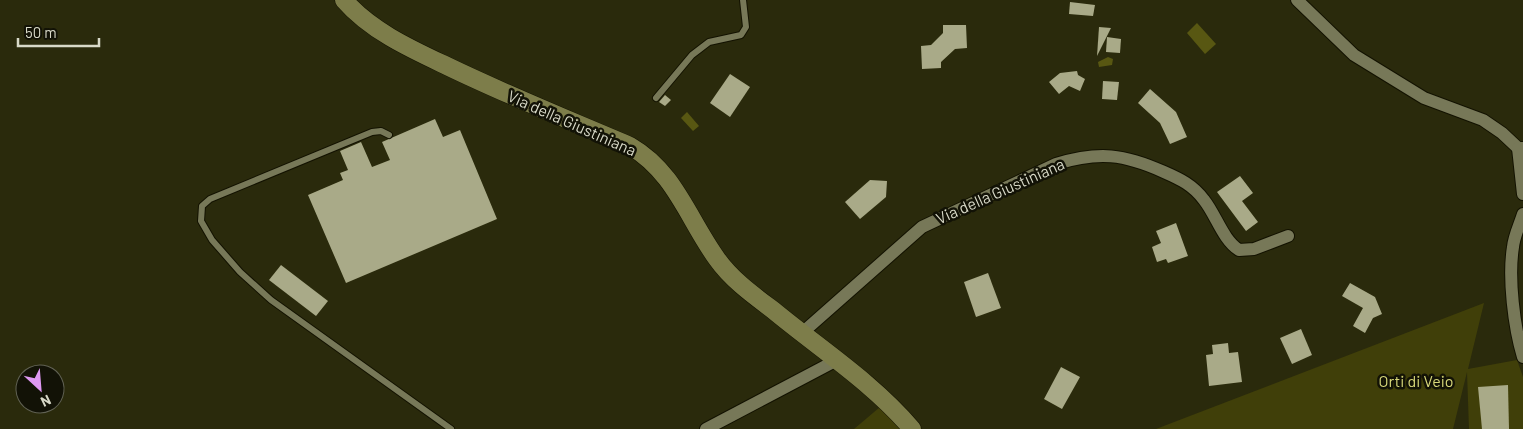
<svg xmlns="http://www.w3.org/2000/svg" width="1523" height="429" font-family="Barlow,sans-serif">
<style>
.green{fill:#403f09}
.water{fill:#585712}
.building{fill:#a9aa88}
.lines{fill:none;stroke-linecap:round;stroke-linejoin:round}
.lane-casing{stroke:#131200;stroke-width:8}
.street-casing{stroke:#131200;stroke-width:14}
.secondary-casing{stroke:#131200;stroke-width:19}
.lane{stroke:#777858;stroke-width:6}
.street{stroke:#777858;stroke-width:12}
.secondary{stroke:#7d7d4a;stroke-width:18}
.labels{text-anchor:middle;stroke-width:5;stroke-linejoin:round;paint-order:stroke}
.street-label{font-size:16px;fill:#d8d9c8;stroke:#121206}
.park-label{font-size:16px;fill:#d8d87a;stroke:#121206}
</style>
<rect width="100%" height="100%" fill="#2a2a0c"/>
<!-- green -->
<g class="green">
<polygon points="1484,303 1468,369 1517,360 1523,377 1523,429 1469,429 1467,372 1453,429 1156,429"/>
<polygon points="886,402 907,429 854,429"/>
</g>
<!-- water -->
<g class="water">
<polygon points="1197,23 1216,44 1205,54 1187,33"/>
<polygon points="1108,57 1113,59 1112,65 1099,67 1098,62"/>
<polygon points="687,112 699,126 693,131 681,118"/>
</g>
<!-- building -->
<g class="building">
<polygon points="1070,2 1095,5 1093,16 1069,14"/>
<polygon points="943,25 966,25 967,48 955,49 941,62 941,68 922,69 921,46 931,45 943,33"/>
<polygon points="1099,27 1111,28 1097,56"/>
<polygon points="1107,37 1121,39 1120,53 1106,52"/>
<polygon points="1077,71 1078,75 1085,79 1080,91 1069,86 1059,94 1049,82 1060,73"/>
<polygon points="730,74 750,87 730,117 710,103"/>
<polygon points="1103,81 1119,82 1117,100 1102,99"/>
<polygon points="1150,89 1176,112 1187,137 1170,144 1160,123 1138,103"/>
<polygon points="665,95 671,100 665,106 659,102"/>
<polygon points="435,119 443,137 460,130 497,219 346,283 308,195 343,180 340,173 348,170 340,151 361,142 372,167 390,160 382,142"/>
<polygon points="1240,176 1253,193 1242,201 1258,222 1246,231 1217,192"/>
<polygon points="870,180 887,181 886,197 860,219 845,202"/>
<polygon points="1176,223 1188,256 1168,263 1166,259 1157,262 1152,247 1161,243 1156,231"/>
<polygon points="281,265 328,301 316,316 269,280"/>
<polygon points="988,273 1001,308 976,317 964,282"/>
<polygon points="1350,283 1375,297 1382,314 1373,318 1365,333 1353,326 1363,308 1342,296"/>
<polygon points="1301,329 1312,355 1292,364 1280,338"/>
<polygon points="1228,343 1229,353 1238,352 1242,382 1209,386 1206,355 1213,354 1212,345"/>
<polygon points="1061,367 1080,377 1062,409 1044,399"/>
<polygon points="1508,385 1509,429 1482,429 1478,387"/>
</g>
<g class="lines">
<!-- lane casing -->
<g class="lane-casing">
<g id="lane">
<polyline points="656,98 692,55 709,42 741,35 746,27 743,0"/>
<polyline points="389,135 381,131 372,132 210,199 202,206 201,221 212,240 240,272 271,300 451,429"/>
</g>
</g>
<!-- street casing -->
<g class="street-casing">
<g id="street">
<polyline points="1297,0 1354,55 1424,98 1483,120 1502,133 1518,148 1523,148"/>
<polyline points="1518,148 1523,194"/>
<path d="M1523,214C1520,224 1514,236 1513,247C1508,278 1514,327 1523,357"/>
<path d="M802,333L922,227L1056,164C1099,151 1124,154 1164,172C1180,179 1193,185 1204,200C1216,215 1223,240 1239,250L1254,249L1288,236"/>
<polyline points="706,429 837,360"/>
</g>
</g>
<!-- secondary casing -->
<g class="secondary-casing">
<path id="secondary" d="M344,0C371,31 411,49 447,66C507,95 569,120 630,146C675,172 688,219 717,259C732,280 753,295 773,310C820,349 872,382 912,429"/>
</g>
<!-- lane -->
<use href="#lane" class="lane"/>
<!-- street -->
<use href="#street" class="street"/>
<!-- secondary -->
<use href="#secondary" class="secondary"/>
</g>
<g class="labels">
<!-- street labels -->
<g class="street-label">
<text transform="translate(572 123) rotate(24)" y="6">Via della Giustiniana</text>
<text transform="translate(1000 191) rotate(-24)" y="6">Via della Giustiniana</text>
</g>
<!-- park labels -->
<g class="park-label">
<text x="1416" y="387">Orti di Veio</text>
</g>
</g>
<!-- north arrow -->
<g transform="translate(40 389) rotate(154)"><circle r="24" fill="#121206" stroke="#616254"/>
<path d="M0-4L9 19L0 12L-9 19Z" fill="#de98f2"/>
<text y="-8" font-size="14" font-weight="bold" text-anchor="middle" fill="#d8d9c8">N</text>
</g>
<!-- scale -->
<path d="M18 38v8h81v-8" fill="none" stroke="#d8d9c8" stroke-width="2.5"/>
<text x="25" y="38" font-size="15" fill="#d8d9c8" stroke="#121206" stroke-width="4" paint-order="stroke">50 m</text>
</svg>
